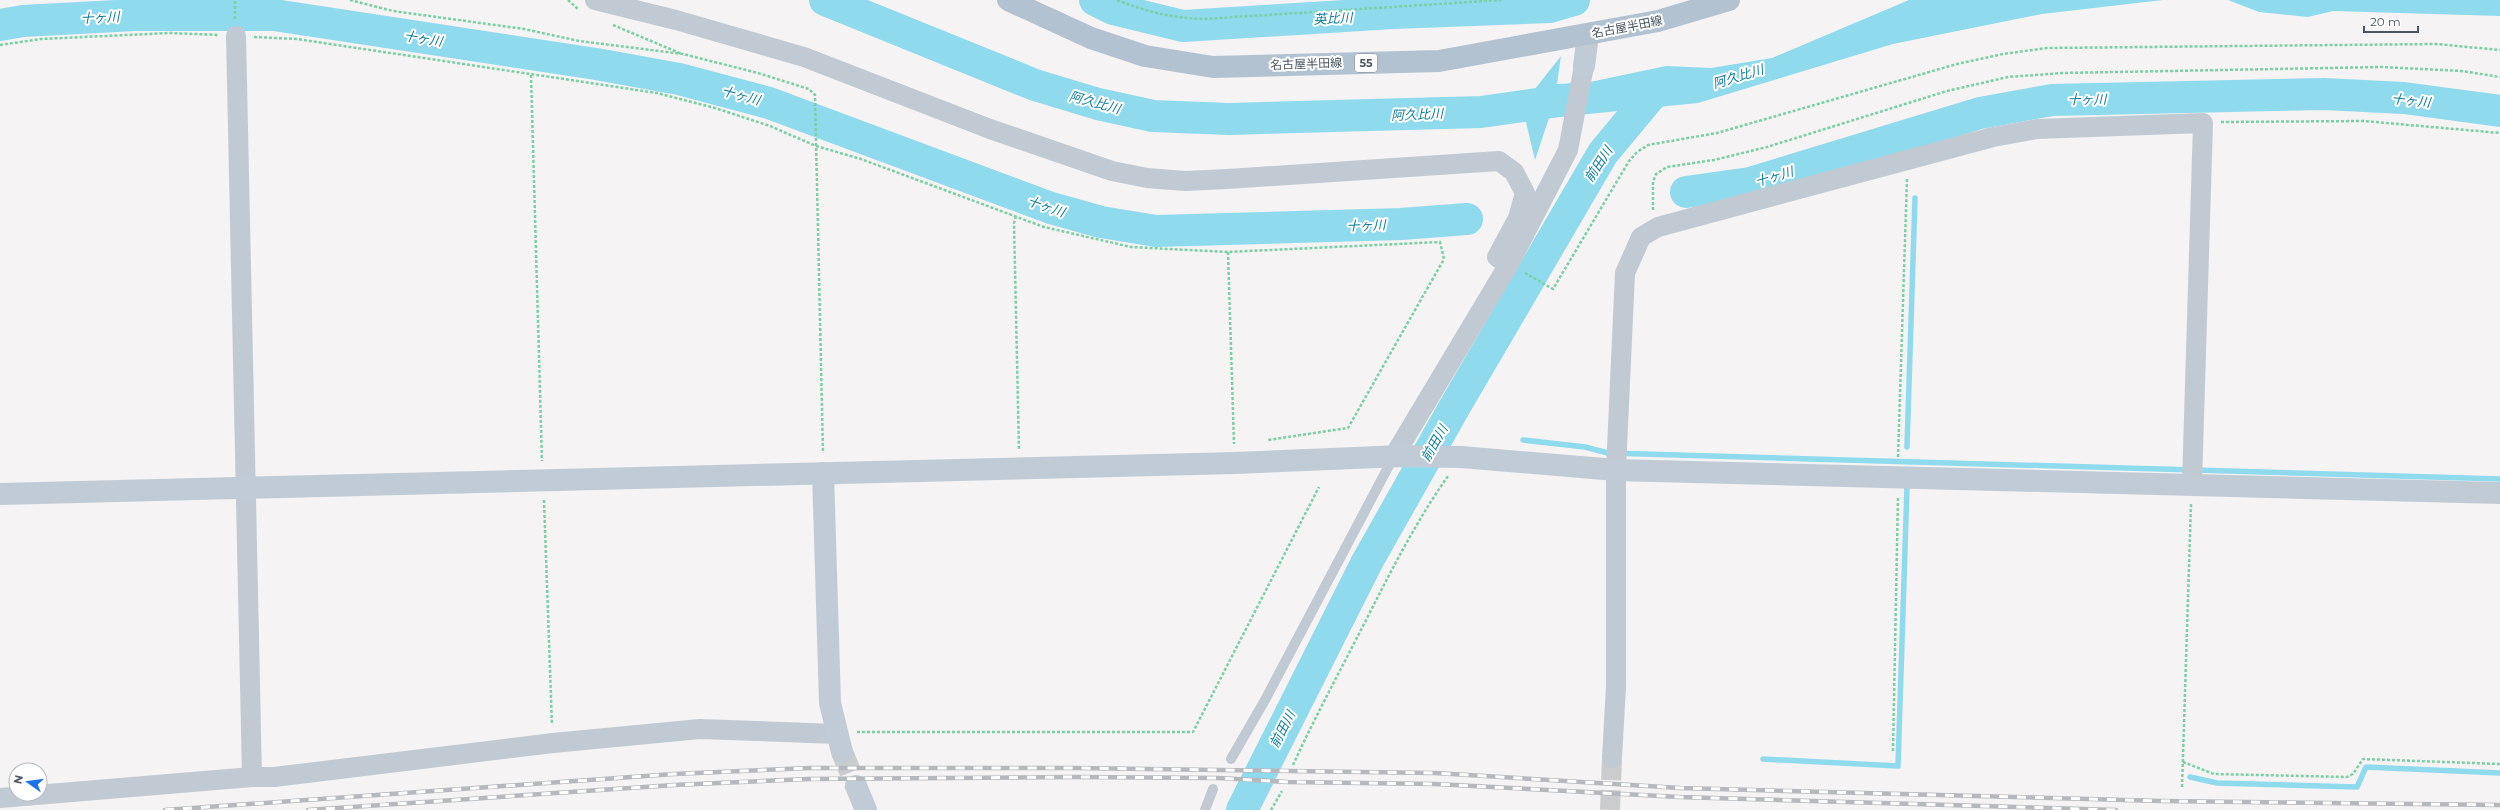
<svg xmlns="http://www.w3.org/2000/svg" width="2500" height="810" font-family="Montserrat,'Noto Sans JP',sans-serif">
<style>
.water{fill:#90daee}
.lines{fill:none;stroke-linecap:round;stroke-linejoin:round}
.stream{stroke:#90daee;stroke-width:5.5}
.river{stroke:#90daee;stroke-width:32}
.street-tunnel{stroke:#caccce;stroke-width:20;stroke-dasharray:20 10;stroke-linecap:butt}
.secondary-tunnel{stroke:#caccce;stroke-width:22;stroke-dasharray:22 11;stroke-linecap:butt}
.path{stroke:#7ad0a6;stroke-width:2.5;stroke-dasharray:3 2;stroke-linecap:butt}
.lane{stroke:#c1cad2;stroke-width:10}
.street{stroke:#c1cad2;stroke-width:20}
.secondary{stroke:#c1cbd6;stroke-width:22}
.primary{stroke:#b3c2d1;stroke-width:22}
.rail-casing{stroke:#b5b8bd;stroke-width:4.5}
.rail{stroke:#fff;stroke-width:3;stroke-dasharray:9;stroke-linecap:butt}
.labels{text-anchor:middle;stroke-width:4;stroke-linejoin:round;paint-order:stroke}
.shield{fill:#fff;stroke:#808990;stroke-width:1}
.shield-label{font-size:11px;font-weight:bold;fill:#4a5661}
.street-label{font-size:12px;fill:#4a5661;stroke:#fff}
.water-label{font-size:13px;font-style:italic;fill:#0c7c9b;stroke:#fff}
</style>
<rect width="100%" height="100%" fill="#f5f3f3"/>
<!-- water -->
<g class="water">
<polygon points="1909,0 2163,0 2042,14 1893,44 1698,103 1549,118 1535,160 1526,122 1531,94 1561,56 1557,84 1585,83 1666,66 1711,68 1772,58"/>
<polygon points="2228,0 2500,0 2500,16 2333,11 2308,17 2259,12"/>
</g>
<g class="lines">
<!-- stream -->
<g class="stream">
<polyline points="1523,440 1585,447 1608,453 2500,479"/>
<polyline points="1907,447 1915,198"/>
<polyline points="1763,759 1898,766 1907,487"/>
<polyline points="2190,777 2217,783 2357,787 2366,767 2500,773"/>
</g>
<!-- river -->
<g class="river">
<polyline points="825,0 1035,85 1098,104 1153,116 1229,119 1481,112 1573,99"/>
<polyline points="1095,0 1113,9 1183,26 1393,13 1550,7 1574,0"/>
<polyline points="0,25 23,21 135,15 274,15 596,64 679,79 769,103 1051,208 1101,222 1156,231 1401,224 1467,219"/>
<polyline points="1686,192 1750,183 1980,113 2052,100 2324,94 2404,98 2500,111"/>
<polyline points="1242,810 1367,562 1454,408 1603,153 1653,93"/>
</g>
<!-- street-tunnel -->
<polyline class="street-tunnel" points="1610,810 1612,758"/>
<!-- secondary-tunnel -->
<polyline class="secondary-tunnel" points="842,752 856,786"/>
<!-- path -->
<g class="path">
<polyline points="350,0 393,11 524,29 579,41 683,54 758,73 809,89 815,95 823,453"/>
<polyline points="568,0 578,9"/>
<path d="M1117,0C1146,12 1173,18 1204,19L1501,0"/>
<polyline points="235,19 235,0"/>
<polyline points="613,25 682,54"/>
<polyline points="254,37 297,39 657,93 715,108 770,126 816,146 861,159 1044,227 1131,247 1228,252 1440,242 1444,259 1348,428 1268,440"/>
<polyline points="0,45 41,39 170,33 219,35"/>
<polyline points="531,75 542,461"/>
<polyline points="2221,122 2364,121 2500,133"/>
<polyline points="1653,210 1653,182 1656,174 1667,167 1714,160 1767,147 1947,91 2008,77 2063,73 2381,67 2461,71 2500,77"/>
<polyline points="1016,216 1014,223 1019,450"/>
<polyline points="1228,252 1234,444"/>
<polyline points="1525,273 1553,289 1629,161 1637,152 1648,145 1717,133 1957,64 2003,54 2047,48 2436,44 2500,50"/>
<polyline points="1898,457 1907,179"/>
<polyline points="544,500 552,725"/>
<polyline points="857,732 1193,732 1319,487"/>
<polyline points="1893,751 1898,496"/>
<polyline points="2183,762 2214,774 2347,777 2353,774 2363,759 2500,764"/>
<path d="M1293,765C1315,717 1340,671 1364,624C1390,573 1415,523 1448,476"/>
<polyline points="2182,787 2191,504"/>
<polyline points="1271,810 1282,791"/>
</g>
<!-- lane -->
<g class="lane">
<polyline points="1231,759 1265,700 1394,456"/>
<polyline points="1205,810 1213,789"/>
</g>
<!-- street -->
<g class="street">
<polyline points="595,0 676,20 804,57 990,129 1112,171 1147,178 1185,181 1227,179 1499,161 1514,172 1525,193 1518,218 1497,257 1509,264"/>
<polyline points="236,36 252,777"/>
<polyline points="1394,456 1509,264 1568,150 1584,66"/>
<polyline points="1612,758 1616,686 1616,470 1625,273 1641,237 1658,227 1993,137 2037,129 2203,123 2192,483"/>
<polyline points="0,798 252,777 274,777 553,743 700,729 837,734"/>
</g>
<!-- secondary -->
<g class="secondary">
<polyline points="1584,66 1588,35"/>
<polyline points="823,473 830,703 842,752"/>
<polyline points="0,494 1235,463 1402,456 1461,457 1616,470 2500,493"/>
<polyline points="856,786 866,810"/>
</g>
<!-- primary -->
<polyline class="primary" points="1008,0 1091,38 1145,56 1213,67 1439,61 1658,21 1729,0"/>
<!-- rail casing -->
<g class="rail-casing">
<g id="rail">
<polyline points="165,810 674,774 809,768 1076,768 1435,773 1680,788 2162,801 2500,805"/>
<polyline points="308,810 674,785 809,779 1075,777 1218,778 1288,782 1435,784 1679,797 2116,810"/>
</g>
</g>
<!-- rail -->
<use href="#rail" class="rail"/>
</g>
<g class="labels">
<!-- shield labels -->
<rect class="shield" x="1355" y="54" width="22" height="18" rx="3"/>
<g class="shield-label">
<text x="1366" y="67">55</text>
</g>
<!-- street labels -->
<g class="street-label">
<text transform="translate(1627 27) rotate(-11)" y="4">名古屋半田線</text>
<text transform="translate(1306 64) rotate(-2)" y="4">名古屋半田線</text>
</g>
<!-- water labels -->
<g class="water-label">
<text transform="translate(100 17) rotate(-3)" y="5">十ヶ川</text>
<text transform="translate(1333 18) rotate(-3)" y="5">英比川</text>
<text transform="translate(423 38) rotate(9)" y="5">十ヶ川</text>
<text transform="translate(1738 76) rotate(-17)" y="5">阿久比川</text>
<text transform="translate(741 95) rotate(15)" y="5">十ヶ川</text>
<text transform="translate(2087 99) rotate(-1)" y="5">十ヶ川</text>
<text transform="translate(2411 100) rotate(6)" y="5">十ヶ川</text>
<text transform="translate(1095 102) rotate(15)" y="5">阿久比川</text>
<text transform="translate(1417 114) rotate(-2)" y="5">阿久比川</text>
<text transform="translate(1598 164) rotate(-57)" y="5">前田川</text>
<text transform="translate(1774 176) rotate(-17)" y="5">十ヶ川</text>
<text transform="translate(1046 206) rotate(19)" y="5">十ヶ川</text>
<text transform="translate(1366 225) rotate(-2)" y="5">十ヶ川</text>
<text transform="translate(1434 443) rotate(-60)" y="5">前田川</text>
<text transform="translate(1282 729) rotate(-63)" y="5">前田川</text>
</g>
</g>
<!-- north arrow -->
<g transform="translate(28 782) rotate(284)"><circle r="19" fill="#ffffff" stroke="#b7bbc0"/>
<path d="M0-3L7 15L0 10L-7 15Z" fill="#1a73e8"/>
<text y="-6" font-size="11" font-weight="bold" text-anchor="middle" fill="#4a5661">N</text>
</g>
<!-- scale -->
<path d="M2364 26v6h54v-6" fill="none" stroke="#4a5661" stroke-width="2"/>
<text x="2370" y="26" font-size="12" fill="#4a5661" stroke="#ffffff" stroke-width="3" paint-order="stroke">20 m</text>
</svg>
